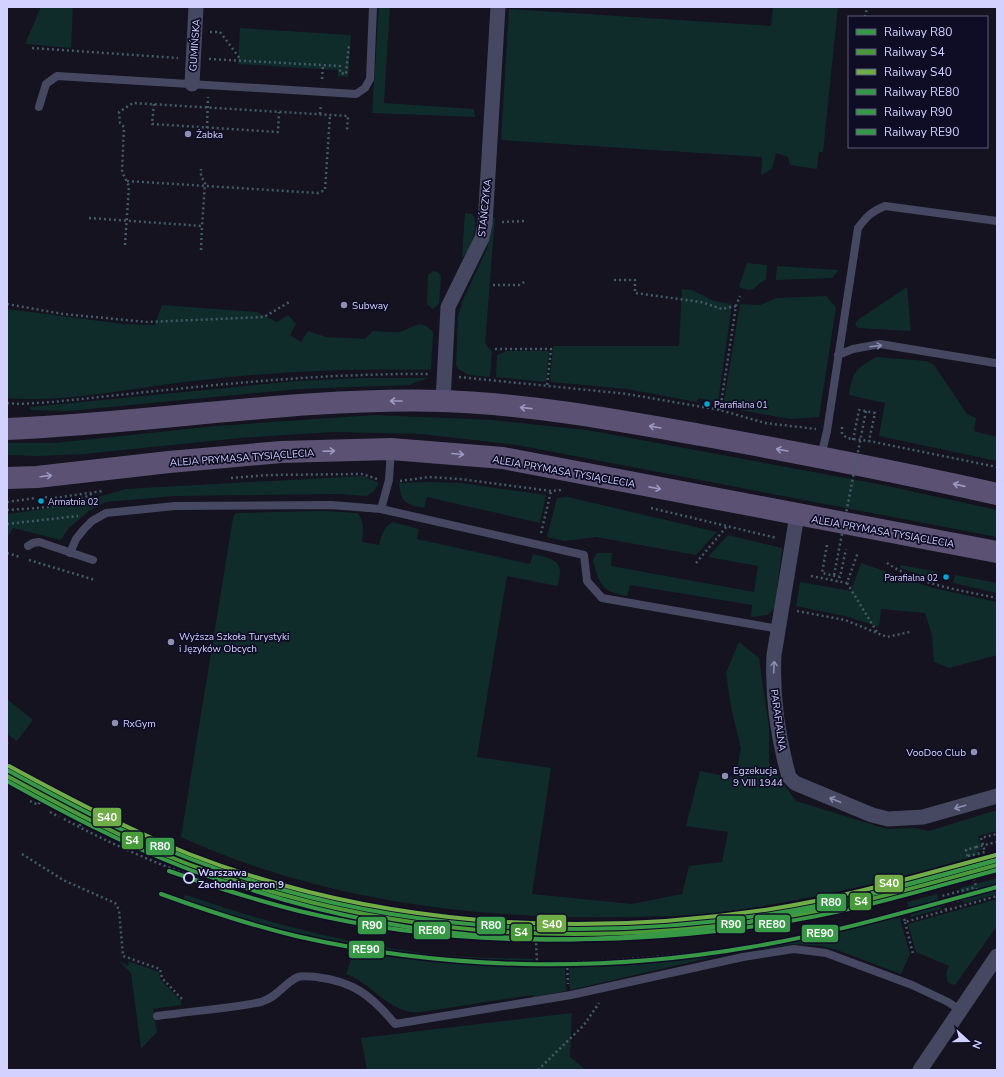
<svg xmlns="http://www.w3.org/2000/svg" width="1004" height="1077" font-family="'Nunito Sans',sans-serif">
<style>
.green{fill:#102c2a}
.lines{fill:none;stroke-linecap:round;stroke-linejoin:round}
.path{stroke:#465a67;stroke-width:2.5;stroke-dasharray:2 3;stroke-linecap:butt}
.service{stroke:#464861;stroke-width:8}
.minor{stroke:#464861;stroke-width:15}
.primary{stroke:#5b5273;stroke-width:22}
.path-bridge{stroke:#465a67;stroke-width:2.5;stroke-dasharray:2 3;stroke-linecap:butt}
.rail-1-casing{stroke:#0f0d25;stroke-width:7}
.rail-2-casing{stroke:#0f0d25;stroke-width:7}
.rail-3-casing{stroke:#0f0d25;stroke-width:7}
.rail-4-casing{stroke:#0f0d25;stroke-width:7}
.rail-5-casing{stroke:#0f0d25;stroke-width:7}
.rail-6-casing{stroke:#0f0d25;stroke-width:7}
.rail-1{stroke:#379946;stroke-width:4}
.rail-2{stroke:#499b39;stroke-width:4}
.rail-3{stroke:#70ad46;stroke-width:4}
.rail-4{stroke:#379946;stroke-width:4}
.rail-5{stroke:#379946;stroke-width:4}
.rail-6{stroke:#379946;stroke-width:4}
.oneway{stroke:#8c8cb0}
.oneway2{stroke:#9c98c0}
.poi-dot{fill:#908eb1;stroke:#0f0d25;stroke-width:1.5}
.bus-dot{fill:#00a9ce;stroke:#0f0d25;stroke-width:1.5}
.stop-dot{fill:#0f0d25;stroke:#d2d1ff;stroke-width:2}
.labels{text-anchor:middle;stroke-width:3.5;stroke-linejoin:round;paint-order:stroke}
.bus-label{font-size:9px;fill:#d2d1ff;stroke:#0f0d25;text-anchor:start}
.street-label{font-size:10px;fill:#d2d1ff;stroke:#0f0d25}
.poi-label{font-size:10px;fill:#d2d1ff;stroke:#0f0d25;text-anchor:start}
.stop-label{font-size:10px;font-weight:bold;fill:#d2d1ff;stroke:#0f0d25;text-anchor:start}
.line-badge{stroke:#0f0d25;stroke-width:1.5}
.badge-label{font-size:11px;text-anchor:middle;font-weight:bold;fill:#fff}
</style>
<rect width="100%" height="100%" fill="#14131f"/>
<!-- green -->
<g class="green">
<polygon points="41,7 73,7 71,48 25,44"/>
<polygon points="379,7 390,7 384,103 474,109 475,117 372,113"/>
<polygon points="773,7 838,7 823,152 819,152 817,169 790,165 788,157 776,153 772,169 761,175 762,157 501,140 509,9 771,26"/>
<polygon points="240,28 351,35 348,77 338,76 338,70 238,64"/>
<path d="M465,213L472,214C481,222 470,251 462,258Z"/>
<polygon points="495,217 485,343 492,352 490,377 469,375 458,369 456,365 458,316 462,302 487,249 493,218"/>
<path d="M747,263L767,265L766,280C753,284 758,295 739,287Z"/>
<polygon points="777,266 839,270 832,278 776,280"/>
<polygon points="433,271 437,272 441,276 439,304 433,309 427,304 428,275"/>
<polygon points="907,287 911,331 858,328 855,324 859,319"/>
<polygon points="682,289 692,290 714,301 732,304 718,402 698,398 697,402 627,389 551,382 550,377 553,346 679,346"/>
<polygon points="826,296 836,307 819,417 791,419 723,407 740,304 760,305 776,298"/>
<path d="M162,305L257,312L277,322L288,315L296,324L290,335L301,342L308,331L326,337L365,339L373,331C381,331 391,333 399,332C412,330 419,316 433,332L431,369L429,370C348,368 265,372 184,382C127,389 64,403 7,398V309L123,324L155,325Z"/>
<polygon points="507,351 549,351 546,382 496,377 497,355"/>
<path d="M876,357L926,361L934,365L967,414L976,418L974,431L997,437V461L879,436L885,403L849,395C853,371 855,370 876,357Z"/>
<polygon points="361,378 428,378 409,385 299,389 68,411 30,410 30,407 296,381"/>
<polygon points="374,415 492,420 587,430 878,484 997,510 997,537 517,445 422,434 334,432 240,438 84,454 38,456 7,455 7,443 55,443 216,426"/>
<path d="M362,476L379,483L374,491L367,496L338,494L174,496L106,502L90,510L68,529L61,540L13,528L7,539V514C49,509 85,502 125,489Z"/>
<path d="M425,482L461,483L546,495L540,523L427,497L424,508C406,504 401,503 399,483Z"/>
<polygon points="568,497 717,532 696,555 596,537 565,541 547,537 557,498"/>
<path d="M323,511L357,513C365,521 363,530 362,542L379,545C382,535 383,527 393,522L419,529L417,539L530,564L533,554C554,559 566,561 557,586L507,576L477,757L551,768L532,894L632,904L682,894L689,866L722,862L728,832L686,826L700,771L735,778L741,749L731,707L726,673L739,642L759,658L769,728V764L796,801L887,829L915,828L929,831L997,810V831L978,836L982,849L977,851L978,855C908,876 835,894 763,906C715,915 665,917 617,917C469,919 317,899 181,837L233,518L236,513Z"/>
<path d="M728,535L782,548L775,607L768,615L751,617L752,605L630,585L627,596C602,592 599,584 593,560L597,553H612L611,566L754,592L758,566L708,557Z"/>
<polygon points="861,563 933,588 997,602 997,655 949,668 934,662 932,635 925,613 881,609 879,627 849,617 796,606 800,582 851,591"/>
<polygon points="901,565 938,572 936,580 900,568"/>
<polygon points="955,575 997,583 997,593 953,583"/>
<polygon points="7,699 33,720 17,741 7,734"/>
<polygon points="997,878 997,894 964,903 960,888"/>
<polygon points="937,894 941,909 911,917 907,902"/>
<path d="M186,895C267,923 354,946 439,955C470,958 502,958 533,959V966H565L566,991L533,997L532,995L421,1012C390,1015 373,984 346,974L354,951L264,931L181,901Z"/>
<polygon points="997,899 997,926 955,985 948,983 946,974 949,966 916,952 908,924"/>
<path d="M898,917L900,918L910,954L901,974L837,950L822,946L794,944L717,956L570,990L569,966C681,965 790,942 898,917Z"/>
<polygon points="118,960 127,966 129,965 128,961 159,972 160,979 181,1001 181,1005 153,1009 157,1032 141,1049 131,973"/>
<polygon points="572,1013 570,1057 586,1070 367,1070 361,1038"/>
</g>
<g class="lines">
<!-- path -->
<g class="path">
<polyline points="865,17 867,7"/>
<polyline points="210,32 220,32 241,60"/>
<polyline points="32,48 178,58"/>
<polyline points="209,59 340,66 340,73 346,74 349,44"/>
<polyline points="322,79 323,66"/>
<polyline points="154,104 152,124 278,132 279,112"/>
<polyline points="320,114 321,104"/>
<polyline points="207,128 208,97"/>
<polyline points="127,181 318,193 325,190 330,115"/>
<polyline points="89,218 202,226 205,183 201,176 201,169"/>
<polyline points="502,222 527,221"/>
<polyline points="125,245 129,186 122,172 124,127 120,123 119,112 133,103 348,116 347,130"/>
<polyline points="201,250 202,226"/>
<polyline points="614,280 635,280 635,293 701,302 722,309 736,306"/>
<polyline points="493,285 519,285 526,281"/>
<polyline points="7,304 63,314 147,322 264,317 291,301"/>
<polyline points="495,349 551,349 547,386"/>
<polyline points="459,377 627,394 720,410 765,423 816,429"/>
<path d="M7,403L19,404L53,402C178,389 303,373 430,374"/>
<polyline points="720,410 736,306 740,296"/>
<polyline points="842,427 842,434 847,438 869,441 997,467"/>
<polyline points="853,440 859,410 875,413 869,441"/>
<polyline points="231,478 268,475 362,474 377,479"/>
<polyline points="400,481 429,477 460,479 551,491 562,490"/>
<polyline points="45,497 54,498 103,491"/>
<polyline points="7,502 36,498"/>
<polyline points="651,508 777,538"/>
<path d="M7,510C35,508 68,508 93,493"/>
<polyline points="7,524 78,516"/>
<polyline points="541,533 551,491"/>
<polyline points="827,545 822,573 840,577 846,549"/>
<polyline points="7,553 20,557"/>
<polyline points="29,560 95,580"/>
<polyline points="696,563 728,525"/>
<path d="M887,563C919,585 960,590 997,598"/>
<polyline points="811,576 847,583 858,552"/>
<polyline points="847,583 877,632"/>
<polyline points="797,611 845,620 887,637 910,632"/>
<polyline points="7,742 7,744"/>
<polyline points="7,779 42,799"/>
<polyline points="30,801 38,805 42,799 82,821 79,827"/>
<polyline points="50,812 59,817"/>
<path d="M64,819C159,870 265,906 374,925C427,935 482,936 536,940L537,963L605,961L690,954"/>
<polyline points="22,854 63,880 115,903 119,910 123,956 160,969 162,978 183,1000"/>
<polyline points="968,856 985,852 981,838 997,834"/>
<polyline points="963,899 978,894 966,850 976,847"/>
<polyline points="946,910 942,896 976,887"/>
<polyline points="903,914 905,922 997,896"/>
<polyline points="905,922 913,954"/>
<polyline points="800,936 901,913 903,914 908,913"/>
<polyline points="567,963 568,984"/>
<polyline points="538,1070 584,1025 599,1003"/>
</g>
<!-- service -->
<g class="service">
<polyline points="39,107 46,84 57,76 356,94 365,88 370,79 373,7"/>
<polyline points="838,355 853,349 880,344 995,363"/>
<path d="M821,456L827,431L858,228C867,216 871,212 885,206L997,221"/>
<polyline points="381,509 389,480 391,449"/>
<polyline points="28,546 33,543 39,542 93,560"/>
<polyline points="70,553 76,539 84,529 92,521 106,513 175,506 331,505 381,509 584,555 587,581 602,598 779,629"/>
<path d="M157,1016C191,1011 227,1009 261,1002C278,997 284,983 298,977C303,975 311,977 316,977C353,981 372,996 395,1024L571,995L743,957L794,949L826,953L845,960L912,985L948,1002L960,1010"/>
</g>
<!-- minor -->
<g class="minor">
<polyline points="192,84 196,7"/>
<polyline points="443,401 448,307 482,238 485,224 498,7"/>
<path d="M797,515L774,655C772,695 778,738 789,777L795,783L872,815L888,819L923,817L997,796"/>
<polyline points="920,1070 997,956"/>
</g>
<!-- primary -->
<g class="primary">
<path d="M7,429C153,423 297,397 443,401C530,404 616,420 701,435C800,453 899,472 997,494"/>
<polyline points="7,478 37,477 169,462 281,452 391,449 503,458 997,552"/>
</g>
<!-- path-bridge -->
<g class="path-bridge">
<polyline points="834,575 866,411"/>
<polyline points="976,847 997,842"/>
<polyline points="908,913 963,899"/>
</g>
<!-- rail-1 casing -->
<g class="rail-1-casing">
<path id="rail-1" d="M7,770C66,802 125,834 188,858C373,931 576,944 771,914C848,902 923,880 997,860"/>
</g>
<!-- rail-2 casing -->
<g class="rail-2-casing">
<path id="rail-2" d="M7,776C66,808 125,840 188,864C380,936 569,949 771,919C848,908 923,885 997,865"/>
</g>
<!-- rail-3 casing -->
<g class="rail-3-casing">
<path id="rail-3" d="M9,766C68,798 127,829 189,854C374,926 576,939 771,909C847,897 921,875 996,855"/>
</g>
<!-- rail-4 casing -->
<g class="rail-4-casing">
<path id="rail-4" d="M7,781C65,813 122,843 183,867C200,874 219,880 237,885C413,945 589,951 771,924C848,913 923,890 997,870"/>
</g>
<!-- rail-5 casing -->
<g class="rail-5-casing">
<path id="rail-5" d="M169,871C212,886 255,900 299,911C445,946 600,948 748,922C831,907 913,883 994,861"/>
</g>
<!-- rail-6 casing -->
<g class="rail-6-casing">
<path id="rail-6" d="M161,894C205,910 250,925 296,936C445,970 601,973 751,947C835,933 916,909 997,887"/>
</g>
<!-- rail-1 -->
<use href="#rail-1" class="rail-1"/>
<!-- rail-2 -->
<use href="#rail-2" class="rail-2"/>
<!-- rail-3 -->
<use href="#rail-3" class="rail-3"/>
<!-- rail-4 -->
<use href="#rail-4" class="rail-4"/>
<!-- rail-5 -->
<use href="#rail-5" class="rail-5"/>
<!-- rail-6 -->
<use href="#rail-6" class="rail-6"/>
</g>
<!-- one-way arrows -->
<defs><path id="oneway-shaft" d="M-6 0H5M1.5-3L5.5 0L1.5 3" fill="none" stroke-width="1.6" stroke-linecap="round" stroke-linejoin="round"/></defs>
<g class="oneway">
<use href="#oneway-shaft" transform="translate(876 346) rotate(-7)"/>
<use href="#oneway-shaft" transform="translate(774 667) rotate(-87)"/>
<use href="#oneway-shaft" transform="translate(835 800) rotate(-157)"/>
<use href="#oneway-shaft" transform="translate(960 807) rotate(164)"/>
</g>
<g class="oneway2">
<use href="#oneway-shaft" transform="translate(396 401) rotate(180)"/>
<use href="#oneway-shaft" transform="translate(526 408) rotate(-174)"/>
<use href="#oneway-shaft" transform="translate(655 427) rotate(-170)"/>
<use href="#oneway-shaft" transform="translate(782 450) rotate(-170)"/>
<use href="#oneway-shaft" transform="translate(329 451) rotate(-2)"/>
<use href="#oneway-shaft" transform="translate(458 454) rotate(5)"/>
<use href="#oneway-shaft" transform="translate(46 476) rotate(-7)"/>
<use href="#oneway-shaft" transform="translate(959 485) rotate(-167)"/>
<use href="#oneway-shaft" transform="translate(655 488) rotate(11)"/>
</g>
<!-- markers -->
<g class="poi-dot">
<circle cx="188" cy="134" r="4"/>
<circle cx="344" cy="305" r="4"/>
<circle cx="171" cy="642" r="4"/>
<circle cx="115" cy="723" r="4"/>
<circle cx="974" cy="752" r="4"/>
<circle cx="725" cy="776" r="4"/>
</g>
<g class="bus-dot">
<circle cx="707" cy="404" r="3.5"/>
<circle cx="41" cy="501" r="3.5"/>
<circle cx="946" cy="577" r="3.5"/>
</g>
<circle class="stop-dot" cx="189" cy="878" r="5"/>
<g class="labels">
<!-- bus labels -->
<g class="bus-label">
<text x="714" y="408">Parafialna 01</text>
<text x="48" y="505">Armatnia 02</text>
<text x="938" y="581" text-anchor="end">Parafialna 02</text>
</g>
<!-- street labels -->
<g class="street-label">
<text transform="translate(194 45) rotate(-86)" y="4">GUMIŃSKA</text>
<text transform="translate(484 208) rotate(-84)" y="4">STAŃCZYKA</text>
<text transform="translate(242 457) rotate(-4)" y="4">ALEJA PRYMASA TYSIĄCLECIA</text>
<text transform="translate(564 471) rotate(10)" y="4">ALEJA PRYMASA TYSIĄCLECIA</text>
<text transform="translate(883 531) rotate(10)" y="4">ALEJA PRYMASA TYSIĄCLECIA</text>
<text transform="translate(779 720) rotate(82)" y="4">PARAFIALNA</text>
</g>
<!-- poi labels -->
<g class="poi-label">
<text x="196" y="138">Żabka</text>
<text x="352" y="309">Subway</text>
<text x="179" y="640">Wyższa Szkoła Turystyki<tspan x="179" dy="12">i Języków Obcych</tspan></text>
<text x="123" y="727">RxGym</text>
<text x="966" y="756" text-anchor="end">VooDoo Club</text>
<text x="733" y="774">Egzekucja<tspan x="733" dy="12">9 VIII 1944</tspan></text>
</g>
<!-- stop labels -->
<g class="stop-label">
<text x="198" y="876">Warszawa<tspan x="198" dy="12">Zachodnia peron 9</tspan></text>
</g>
</g>
<g class="line-badge">
<rect x="92" y="807" width="30" height="20" rx="4" fill="#70ad46"/>
<rect x="121" y="831" width="23" height="19" rx="4" fill="#499b39"/>
<rect x="145" y="837" width="30" height="19" rx="4" fill="#379946"/>
<rect x="874" y="874" width="30" height="19" rx="4" fill="#70ad46"/>
<rect x="849" y="892" width="23" height="19" rx="4" fill="#499b39"/>
<rect x="816" y="893" width="31" height="19" rx="4" fill="#379946"/>
<rect x="536" y="914" width="31" height="19" rx="4" fill="#70ad46"/>
<rect x="754" y="914" width="37" height="19" rx="4" fill="#379946"/>
<rect x="716" y="915" width="30" height="19" rx="4" fill="#379946"/>
<rect x="357" y="916" width="30" height="19" rx="4" fill="#379946"/>
<rect x="476" y="916" width="30" height="19" rx="4" fill="#379946"/>
<rect x="413" y="921" width="38" height="19" rx="4" fill="#379946"/>
<rect x="510" y="923" width="23" height="19" rx="4" fill="#499b39"/>
<rect x="801" y="924" width="38" height="19" rx="4" fill="#379946"/>
<rect x="348" y="940" width="37" height="19" rx="4" fill="#379946"/>
</g>
<g class="badge-label">
<text x="107" y="821">S40</text>
<text x="132" y="844">S4</text>
<text x="160" y="850">R80</text>
<text x="889" y="887">S40</text>
<text x="861" y="905">S4</text>
<text x="831" y="906">R80</text>
<text x="552" y="928">S40</text>
<text x="772" y="928">RE80</text>
<text x="731" y="928">R90</text>
<text x="372" y="929">R90</text>
<text x="491" y="929">R80</text>
<text x="432" y="934">RE80</text>
<text x="521" y="936">S4</text>
<text x="820" y="937">RE90</text>
<text x="366" y="953">RE90</text>
</g>
<!-- border -->
<rect width="1004" height="1077" fill="none" stroke="#d2d1ff" stroke-width="16"/>
<!-- legend -->
<rect x="848" y="16" width="140" height="132" fill="#0f0d25" stroke="#5d5b7c"/>
<rect x="856" y="29" width="20" height="6" fill="#379946" stroke="#5d5b7c"/>
<text x="884" y="36" font-size="12" fill="#d2d1ff">Railway R80</text>
<rect x="856" y="49" width="20" height="6" fill="#499b39" stroke="#5d5b7c"/>
<text x="884" y="56" font-size="12" fill="#d2d1ff">Railway S4</text>
<rect x="856" y="69" width="20" height="6" fill="#70ad46" stroke="#5d5b7c"/>
<text x="884" y="76" font-size="12" fill="#d2d1ff">Railway S40</text>
<rect x="856" y="89" width="20" height="6" fill="#379946" stroke="#5d5b7c"/>
<text x="884" y="96" font-size="12" fill="#d2d1ff">Railway RE80</text>
<rect x="856" y="109" width="20" height="6" fill="#379946" stroke="#5d5b7c"/>
<text x="884" y="116" font-size="12" fill="#d2d1ff">Railway R90</text>
<rect x="856" y="129" width="20" height="6" fill="#379946" stroke="#5d5b7c"/>
<text x="884" y="136" font-size="12" fill="#d2d1ff">Railway RE90</text>
<!-- north arrow -->
<g transform="translate(968 1041) rotate(111)" stroke="#0f0d25" stroke-width="3" paint-order="stroke">
<path d="M0-3L7 15L0 10L-7 15Z" fill="#d2d1ff"/>
<text y="-6" font-size="11" font-weight="bold" text-anchor="middle" fill="#d2d1ff">N</text>
</g>
</svg>
